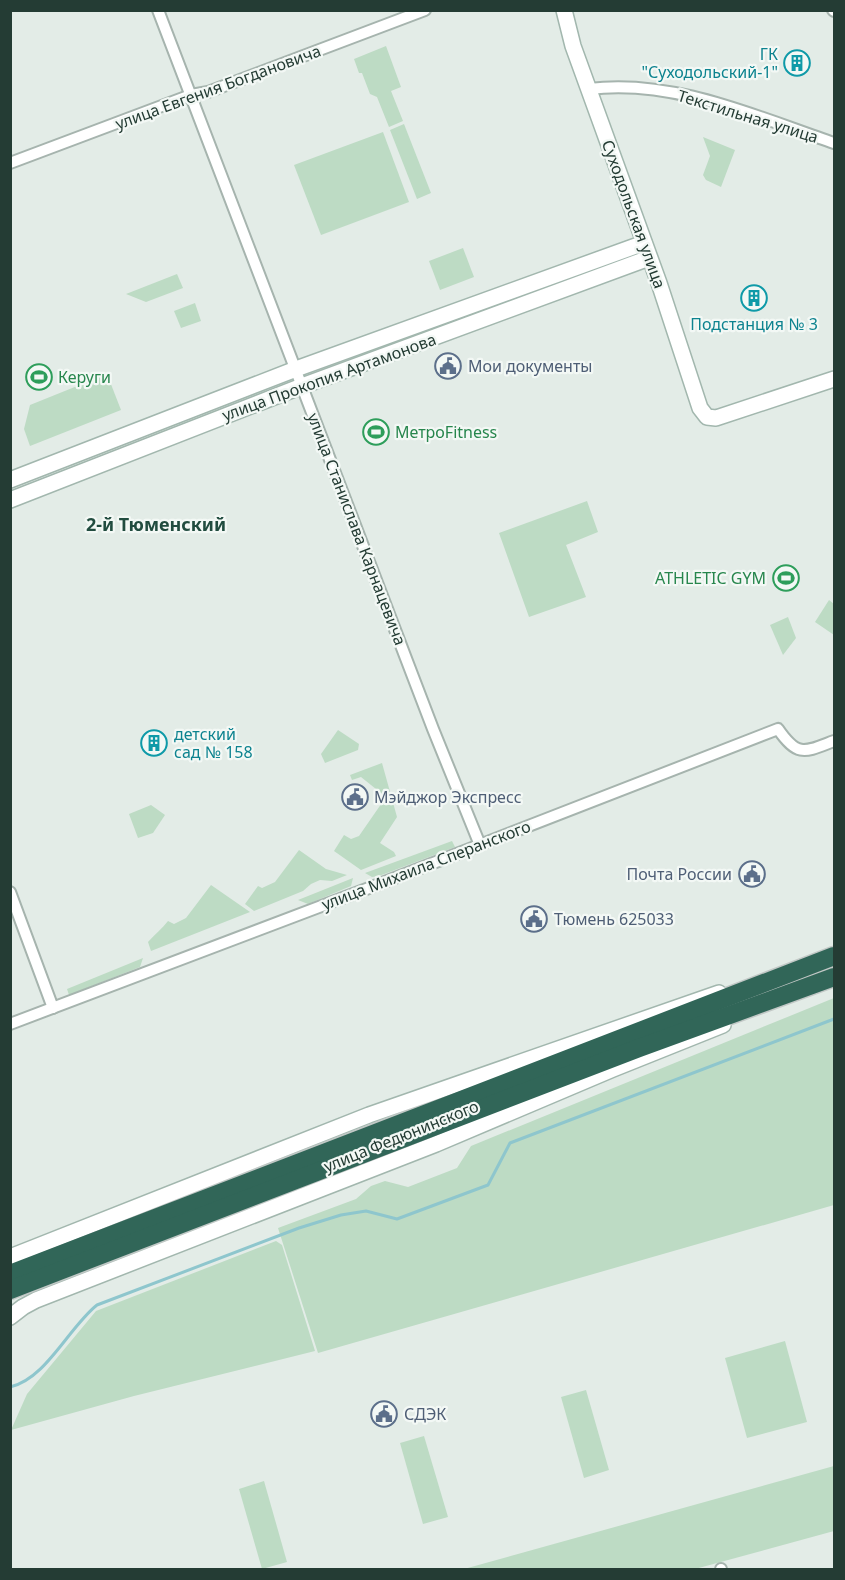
<svg xmlns="http://www.w3.org/2000/svg" width="845" height="1580" font-family="'Noto Sans',sans-serif">
<style>
.green{fill:#bddbc4}
.lines{fill:none;stroke-linecap:round;stroke-linejoin:round}
.stream{stroke:#8ec6cd;stroke-width:3}
.street-casing{stroke:#a6b4ae;stroke-width:14}
.secondary-casing{stroke:#a2b7ae;stroke-width:18}
.highway-casing{stroke:#c2c8c6;stroke-width:21}
.street{stroke:#fff;stroke-width:10}
.secondary{stroke:#fff;stroke-width:15}
.highway{stroke:#316658;stroke-width:18}
.labels{text-anchor:middle;stroke-width:4.5;stroke-linejoin:round;paint-order:stroke}
.culture-label{font-size:16px;fill:#0d838f;stroke:#f3f8f5;text-anchor:end}
.street-label{font-size:16px;fill:#243c34;stroke:#f3f8f5}
.service-label{font-size:16px;fill:#4e5e75;stroke:#f3f8f5;text-anchor:start}
.leisure-label{font-size:16px;fill:#27864d;stroke:#f3f8f5;text-anchor:start}
.neighbourhood-label{font-size:18px;font-weight:bold;fill:#214c3f;stroke:#f3f8f5}
</style>
<rect width="100%" height="100%" fill="#e3ece7"/>
<!-- green -->
<g class="green">
<polygon points="386,46 401,87 391,91 403,121 389,127 377,97 370,94 362,73 359,73 354,59"/>
<polygon points="404,124 431,193 417,199 390,130"/>
<polygon points="383,132 409,202 321,235 294,165"/>
<polygon points="703,137 735,150 721,187 706,180 703,175 710,156"/>
<polygon points="463,248 474,277 440,290 429,261"/>
<polygon points="610,260 612,265 320,375 318,371"/>
<polygon points="177,274 183,288 146,302 126,294"/>
<polygon points="195,303 201,321 181,328 174,311"/>
<polygon points="107,374 121,410 30,446 24,429 30,405"/>
<polygon points="587,501 598,532 566,545 586,597 529,617 499,533"/>
<polygon points="829,600 834,604 834,635 815,622"/>
<polygon points="788,617 796,638 783,655 770,625"/>
<polygon points="338,730 359,744 358,750 325,763 321,754"/>
<polygon points="382,763 397,817 380,843 394,852 396,856 361,870 334,851 344,835 351,839 359,836 386,797 361,777 352,780 350,775"/>
<polygon points="151,805 165,815 153,833 138,838 129,814"/>
<polygon points="452,841 455,847 379,876 372,877 365,873"/>
<polygon points="299,850 326,869 347,875 332,881 320,880 311,884 303,891 254,911 245,904 258,886 262,888 275,882"/>
<polygon points="353,878 351,886 308,904 298,900"/>
<path d="M211,885L250,912L151,951L148,942C155,934 162,929 168,921L174,924L186,918Z"/>
<polygon points="143,958 140,967 69,995 67,989"/>
<polygon points="834,998 834,1205 318,1353 278,1228 356,1199 371,1186 385,1181 408,1187 457,1168 471,1146"/>
<polygon points="276,1241 282,1245 315,1351 134,1396 11,1430 27,1394 96,1311"/>
<polygon points="785,1341 807,1422 747,1438 725,1358"/>
<polygon points="586,1390 609,1470 584,1478 561,1397"/>
<polygon points="424,1436 448,1517 423,1524 400,1443"/>
<polygon points="834,1466 834,1531 695,1569 464,1569"/>
<polygon points="264,1481 287,1562 262,1569 239,1489"/>
</g>
<g class="lines">
<!-- stream -->
<path class="stream" d="M10,1387C46,1379 69,1327 97,1305L299,1228L341,1215L366,1211L397,1219L488,1185L510,1143L834,1019"/>
<!-- street casing -->
<g class="street-casing">
<g id="street">
<polyline points="158,10 433,729 480,845"/>
<polyline points="833,10 834,11"/>
<path d="M589,89C672,78 757,117 834,143"/>
<polyline points="10,163 191,95 208,92 425,10"/>
<polyline points="10,892 53,1008"/>
<path d="M10,1024L369,888L778,729C798,758 805,752 834,741"/>
<polyline points="721,1569 721,1570"/>
</g>
</g>
<!-- secondary casing -->
<g class="secondary-casing">
<g id="secondary">
<polyline points="564,10 573,46 659,283 700,408 707,417 716,418 834,379"/>
<polyline points="10,480 296,369 644,243"/>
<polyline points="10,500 302,386 649,258"/>
<polyline points="10,1257 369,1115 719,993"/>
<polyline points="10,1317 23,1307 36,1300 436,1144 613,1069 723,1025"/>
</g>
</g>
<!-- highway casing -->
<g class="highway-casing">
<g id="highway">
<polyline points="10,1274 834,956"/>
<polyline points="10,1290 639,1048 834,977"/>
</g>
</g>
<!-- street -->
<use href="#street" class="street"/>
<!-- secondary -->
<use href="#secondary" class="secondary"/>
<!-- highway -->
<use href="#highway" class="highway"/>
</g>
<!-- icons -->
<defs>
<g id="building-ring" transform="scale(1.35)"><circle r="9.5" fill="#f3f8f5" stroke="#0f9aa8" stroke-width="1.5"/><path d="M-4-6H4V6H1V3H-1V6H-4ZM-2.5-4.3h1.7v1.8h-1.7ZM.8-4.3h1.7v1.8H.8ZM-2.5-1h1.7V.8h-1.7ZM.8-1h1.7V.8H.8Z" fill="#0f9aa8"/></g>
<g id="civic-ring" transform="scale(1.35)"><circle r="9.5" fill="#f3f8f5" stroke="#5c6f8a" stroke-width="1.5"/><path d="M-.6-6.5H3V-4.5H.6V-3L4-1V1h2V6H-6V1h2V-1L-.6-3ZM-1.2 2.5V6h2.4V2.5Z" fill="#5c6f8a"/></g>
<g id="stadium-ring" transform="scale(1.35)"><circle r="9.5" fill="#f3f8f5" stroke="#2e9e5b" stroke-width="1.5"/><path d="M0-5a6.5 5 0 1 0 0 10a6.5 5 0 1 0 0-10ZM-3.5-1.8h7v3.6h-7Z" fill="#2e9e5b"/></g>
</defs>
<g fill-rule="evenodd">
<use href="#building-ring" x="797" y="63"/>
<use href="#building-ring" x="754" y="298"/>
<use href="#civic-ring" x="448" y="366"/>
<use href="#stadium-ring" x="39" y="377"/>
<use href="#stadium-ring" x="376" y="432"/>
<use href="#stadium-ring" x="786" y="578"/>
<use href="#building-ring" x="154" y="743"/>
<use href="#civic-ring" x="355" y="797"/>
<use href="#civic-ring" x="752" y="874"/>
<use href="#civic-ring" x="534" y="919"/>
<use href="#civic-ring" x="384" y="1414"/>
</g>
<g class="labels">
<!-- culture labels -->
<g class="culture-label">
<text x="778" y="60">ГК<tspan x="778" dy="18">"Суходольский-1"</tspan></text>
<text x="754" y="330" text-anchor="middle">Подстанция № 3</text>
<text x="174" y="740" text-anchor="start">детский<tspan x="174" dy="18">сад № 158</tspan></text>
</g>
<!-- street labels -->
<g class="street-label">
<text transform="translate(218 87) rotate(-20)" y="6">улица Евгения Богдановича</text>
<text transform="translate(748 116) rotate(17)" y="6">Текстильная улица</text>
<text transform="translate(634 214) rotate(70)" y="6">Суходольская улица</text>
<text transform="translate(329 377) rotate(-20)" y="6">улица Прокопия Артамонова</text>
<text transform="translate(357 529) rotate(69)" y="6">улица Станислава Карнацевича</text>
<text transform="translate(426 865) rotate(-21)" y="6">улица Михаила Сперанского</text>
<text transform="translate(401 1136) rotate(-22)" y="6">улица Федюнинского</text>
</g>
<!-- service labels -->
<g class="service-label">
<text x="468" y="372">Мои документы</text>
<text x="374" y="803">Мэйджор Экспресс</text>
<text x="732" y="880" text-anchor="end">Почта России</text>
<text x="554" y="925">Тюмень 625033</text>
<text x="404" y="1420">СДЭК</text>
</g>
<!-- leisure labels -->
<g class="leisure-label">
<text x="58" y="383">Керуги</text>
<text x="395" y="438">МетроFitness</text>
<text x="766" y="584" text-anchor="end">ATHLETIC GYM</text>
</g>
<!-- neighbourhood labels -->
<g class="neighbourhood-label">
<text x="156" y="531">2-й Тюменский</text>
</g>
</g>
<!-- border -->
<rect width="845" height="1580" fill="none" stroke="#243c34" stroke-width="24"/>
</svg>
